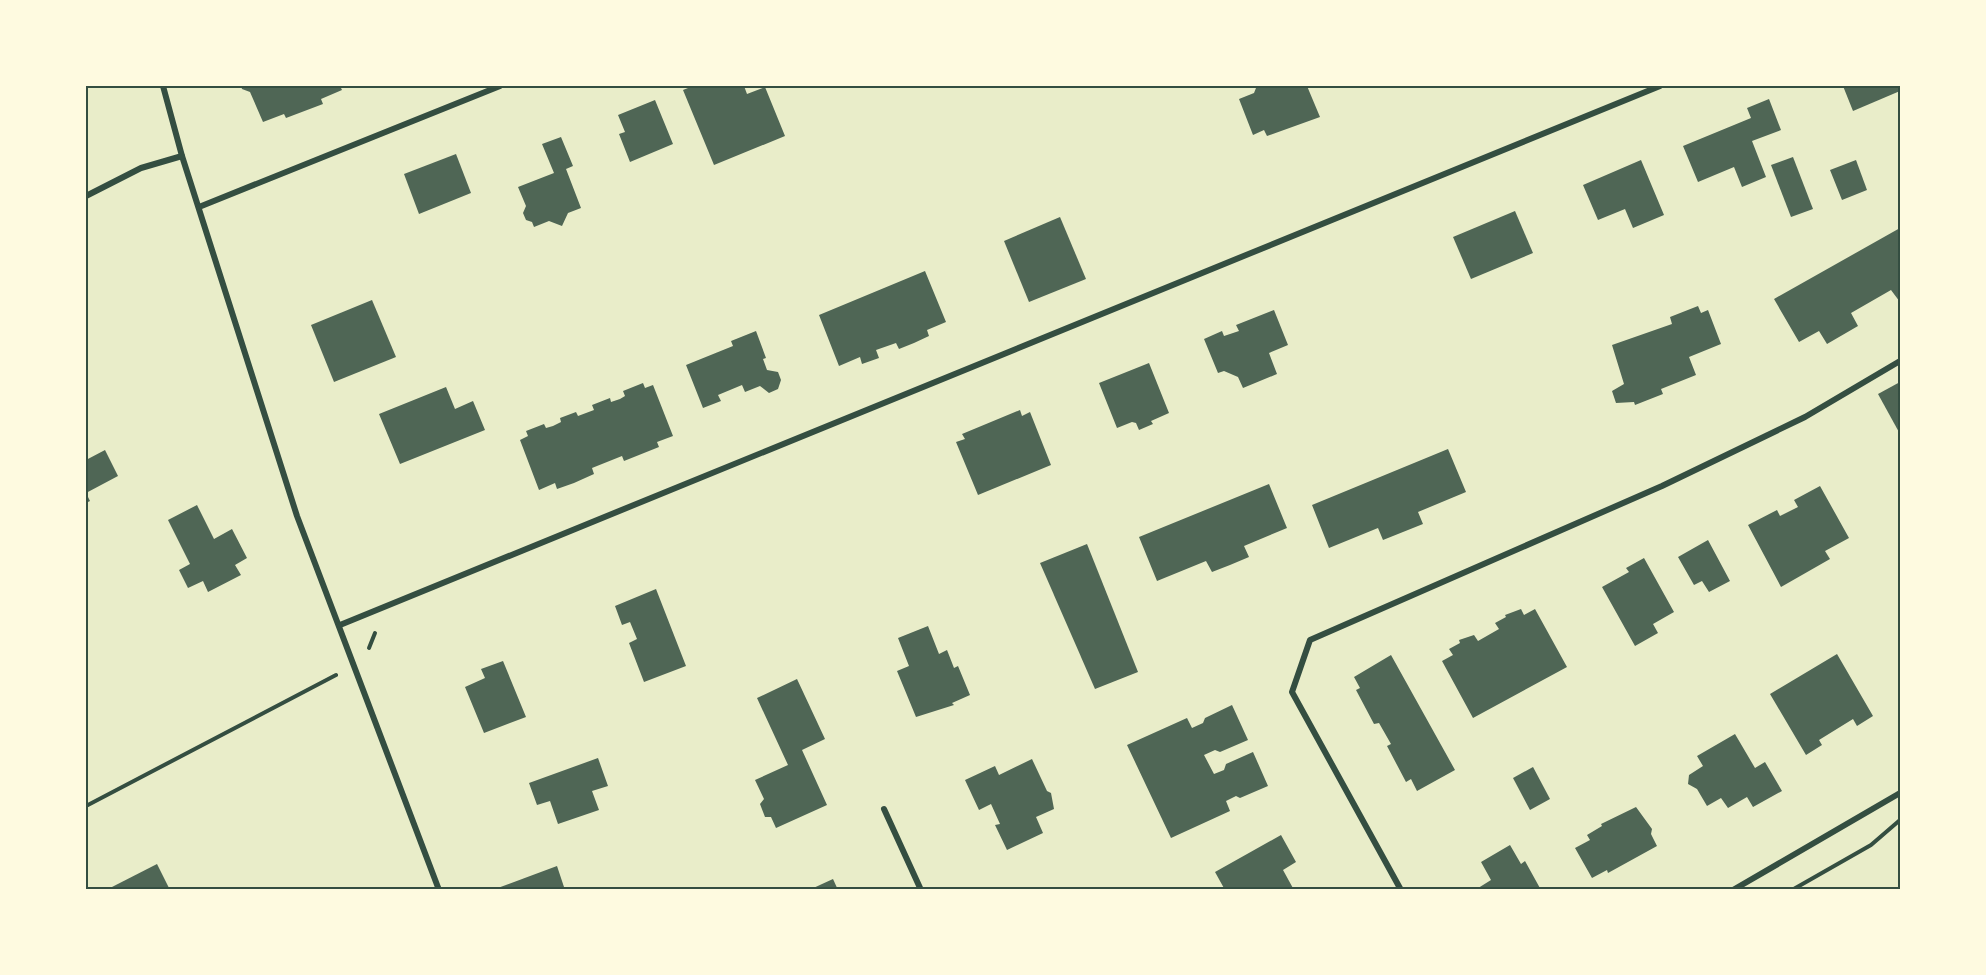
<svg xmlns="http://www.w3.org/2000/svg" width="1986" height="975" font-family="'Work Sans',sans-serif">
<style>
.building{fill:#4f6655}
.lines{fill:none;stroke-linecap:round;stroke-linejoin:round}
.path{stroke:#344e41;stroke-width:4}
.minor{stroke:#344e41;stroke-width:6}
.neatline{fill:none;stroke:#344e41;stroke-width:2}
</style>
<rect width="100%" height="100%" fill="#e9edc9"/>
<!-- building -->
<g class="building">
<polygon points="241,86 340,86 342,90 321,99 323,104 286,118 284,114 263,122 250,92 242,89"/>
<polygon points="693,86 744,86 747,94 765,87 785,136 714,165 683,90"/>
<polygon points="1261,86 1307,86 1320,117 1267,136 1264,130 1253,135 1239,99 1254,93 1256,88"/>
<polygon points="1843,86 1900,86 1900,91 1853,111"/>
<polygon points="1769,99 1781,130 1752,141 1766,177 1742,187 1734,167 1698,182 1683,146 1751,118 1747,108"/>
<polygon points="655,100 673,144 630,162 619,134 625,132 618,115"/>
<polygon points="561,137 573,166 566,169 581,208 568,213 562,226 549,221 534,227 532,222 526,220 523,213 526,206 518,187 554,173 542,144"/>
<polygon points="456,154 471,193 419,214 404,174"/>
<polygon points="1793,157 1813,209 1791,217 1771,165"/>
<polygon points="1641,160 1664,215 1633,228 1625,209 1598,220 1583,185"/>
<polygon points="1856,160 1867,190 1842,200 1830,170"/>
<polygon points="1515,211 1533,253 1471,279 1453,237"/>
<polygon points="1060,217 1086,279 1029,302 1004,241"/>
<polygon points="1900,228 1900,302 1891,290 1851,313 1858,326 1827,344 1819,331 1799,342 1774,299"/>
<polygon points="925,271 946,322 927,330 929,336 914,343 899,349 896,343 876,350 879,358 862,364 860,357 839,366 819,315"/>
<polygon points="372,300 396,357 334,382 311,325"/>
<polygon points="1698,306 1701,313 1708,310 1721,344 1689,357 1696,375 1661,389 1663,394 1635,405 1634,402 1616,403 1612,391 1624,384 1612,345 1672,324 1670,317"/>
<polygon points="1274,310 1288,345 1269,353 1277,374 1243,388 1238,377 1224,371 1218,373 1204,339 1222,331 1224,336 1239,331 1236,325"/>
<polygon points="756,331 766,358 763,359 767,370 778,372 781,380 778,389 769,393 760,386 745,392 742,385 718,395 721,401 703,408 686,365 733,346 731,341"/>
<polygon points="1149,363 1169,413 1151,421 1153,424 1139,430 1136,423 1132,422 1117,428 1099,383"/>
<polygon points="1900,382 1900,434 1878,394"/>
<polygon points="643,383 645,388 653,385 673,436 657,442 659,447 624,461 622,456 592,468 594,474 574,483 557,489 555,483 539,490 520,440 528,436 526,431 544,424 546,428 553,426 561,422 560,418 576,412 578,416 594,410 592,405 610,398 611,402 620,399 625,396 623,391"/>
<polygon points="446,387 455,409 473,401 485,430 400,464 379,414"/>
<polygon points="1020,410 1022,416 1030,412 1051,465 978,495 956,442 965,439 962,434"/>
<polygon points="1448,449 1466,492 1418,512 1423,524 1383,540 1378,528 1329,548 1312,505"/>
<polygon points="105,450 118,476 86,493 90,501 86,503 86,460"/>
<polygon points="1269,484 1287,528 1244,546 1249,557 1230,565 1212,572 1206,561 1157,581 1139,537"/>
<polygon points="1820,486 1849,538 1825,551 1830,559 1781,587 1748,525 1777,510 1780,516 1798,507 1794,500"/>
<polygon points="197,505 214,539 232,529 247,558 235,565 241,575 208,592 203,581 188,588 179,570 190,564 168,520"/>
<polygon points="1708,540 1730,581 1709,592 1702,581 1694,585 1678,557"/>
<polygon points="1087,544 1138,672 1095,689 1040,563"/>
<polygon points="1644,558 1674,612 1653,624 1658,633 1635,646 1602,587 1629,572 1626,568"/>
<polygon points="656,589 686,666 644,682 629,643 637,639 630,622 622,625 615,606"/>
<polygon points="1521,609 1524,615 1535,609 1567,667 1473,718 1442,661 1453,655 1449,649 1460,643 1459,640 1474,635 1478,641 1499,629 1495,623 1506,617 1505,615"/>
<polygon points="928,626 939,654 947,650 954,668 958,666 970,695 952,703 954,705 916,717 897,671 909,666 898,638"/>
<polygon points="1837,654 1873,716 1857,726 1853,719 1819,740 1822,745 1806,755 1770,694"/>
<polygon points="1391,655 1455,770 1417,791 1411,779 1406,782 1387,746 1391,744 1379,723 1374,724 1356,690 1360,688 1354,677"/>
<polygon points="503,661 526,717 484,733 465,687 485,678 481,669"/>
<polygon points="797,679 825,739 802,750 827,805 776,828 771,817 765,817 760,804 764,799 755,780 788,765 757,698"/>
<polygon points="1232,705 1248,740 1220,752 1215,750 1204,755 1214,774 1224,770 1226,764 1253,752 1268,786 1240,798 1236,796 1226,801 1230,811 1171,838 1127,745 1187,718 1192,728 1203,723 1205,718"/>
<polygon points="1735,734 1755,768 1765,762 1782,791 1753,807 1747,797 1728,808 1721,798 1707,806 1697,789 1688,784 1689,775 1703,766 1697,756"/>
<polygon points="598,758 608,786 592,791 599,810 558,824 550,801 537,805 529,783"/>
<polygon points="1032,759 1047,791 1051,793 1054,809 1036,817 1043,833 1007,850 995,825 1000,824 991,804 979,810 965,780 995,766 999,775"/>
<polygon points="1533,767 1550,799 1530,810 1513,778"/>
<polygon points="1636,807 1652,829 1651,834 1657,846 1608,873 1607,870 1592,878 1575,848 1590,840 1587,835 1602,826 1601,824"/>
<polygon points="1281,835 1296,862 1283,870 1294,890 1225,890 1215,872"/>
<polygon points="1510,845 1521,864 1525,861 1541,890 1475,890 1491,880 1481,862"/>
<polygon points="157,864 170,890 110,890 110,888"/>
<polygon points="557,866 565,890 495,890 495,889"/>
<polygon points="833,879 838,890 809,890"/>
</g>
<g class="lines">
<!-- path -->
<g class="path">
<polyline points="369,648 375,633"/>
<polyline points="86,806 336,675"/>
<polyline points="1792,890 1871,845 1900,820"/>
</g>
<!-- minor -->
<g class="minor">
<polyline points="163,86 182,156 297,516 439,890"/>
<polyline points="86,196 141,168 182,156"/>
<polyline points="199,207 500,86"/>
<polyline points="340,625 1660,86"/>
<polyline points="884,809 921,890"/>
<polyline points="1401,890 1292,692 1310,640 1662,486 1805,417 1900,361"/>
<polyline points="1733,890 1900,793"/>
</g>
</g>
<!-- border -->
<rect width="1986" height="975" fill="none" stroke="#fefae0" stroke-width="174"/>
<rect x="87" y="87" width="1812" height="801" class="neatline"/>
</svg>
